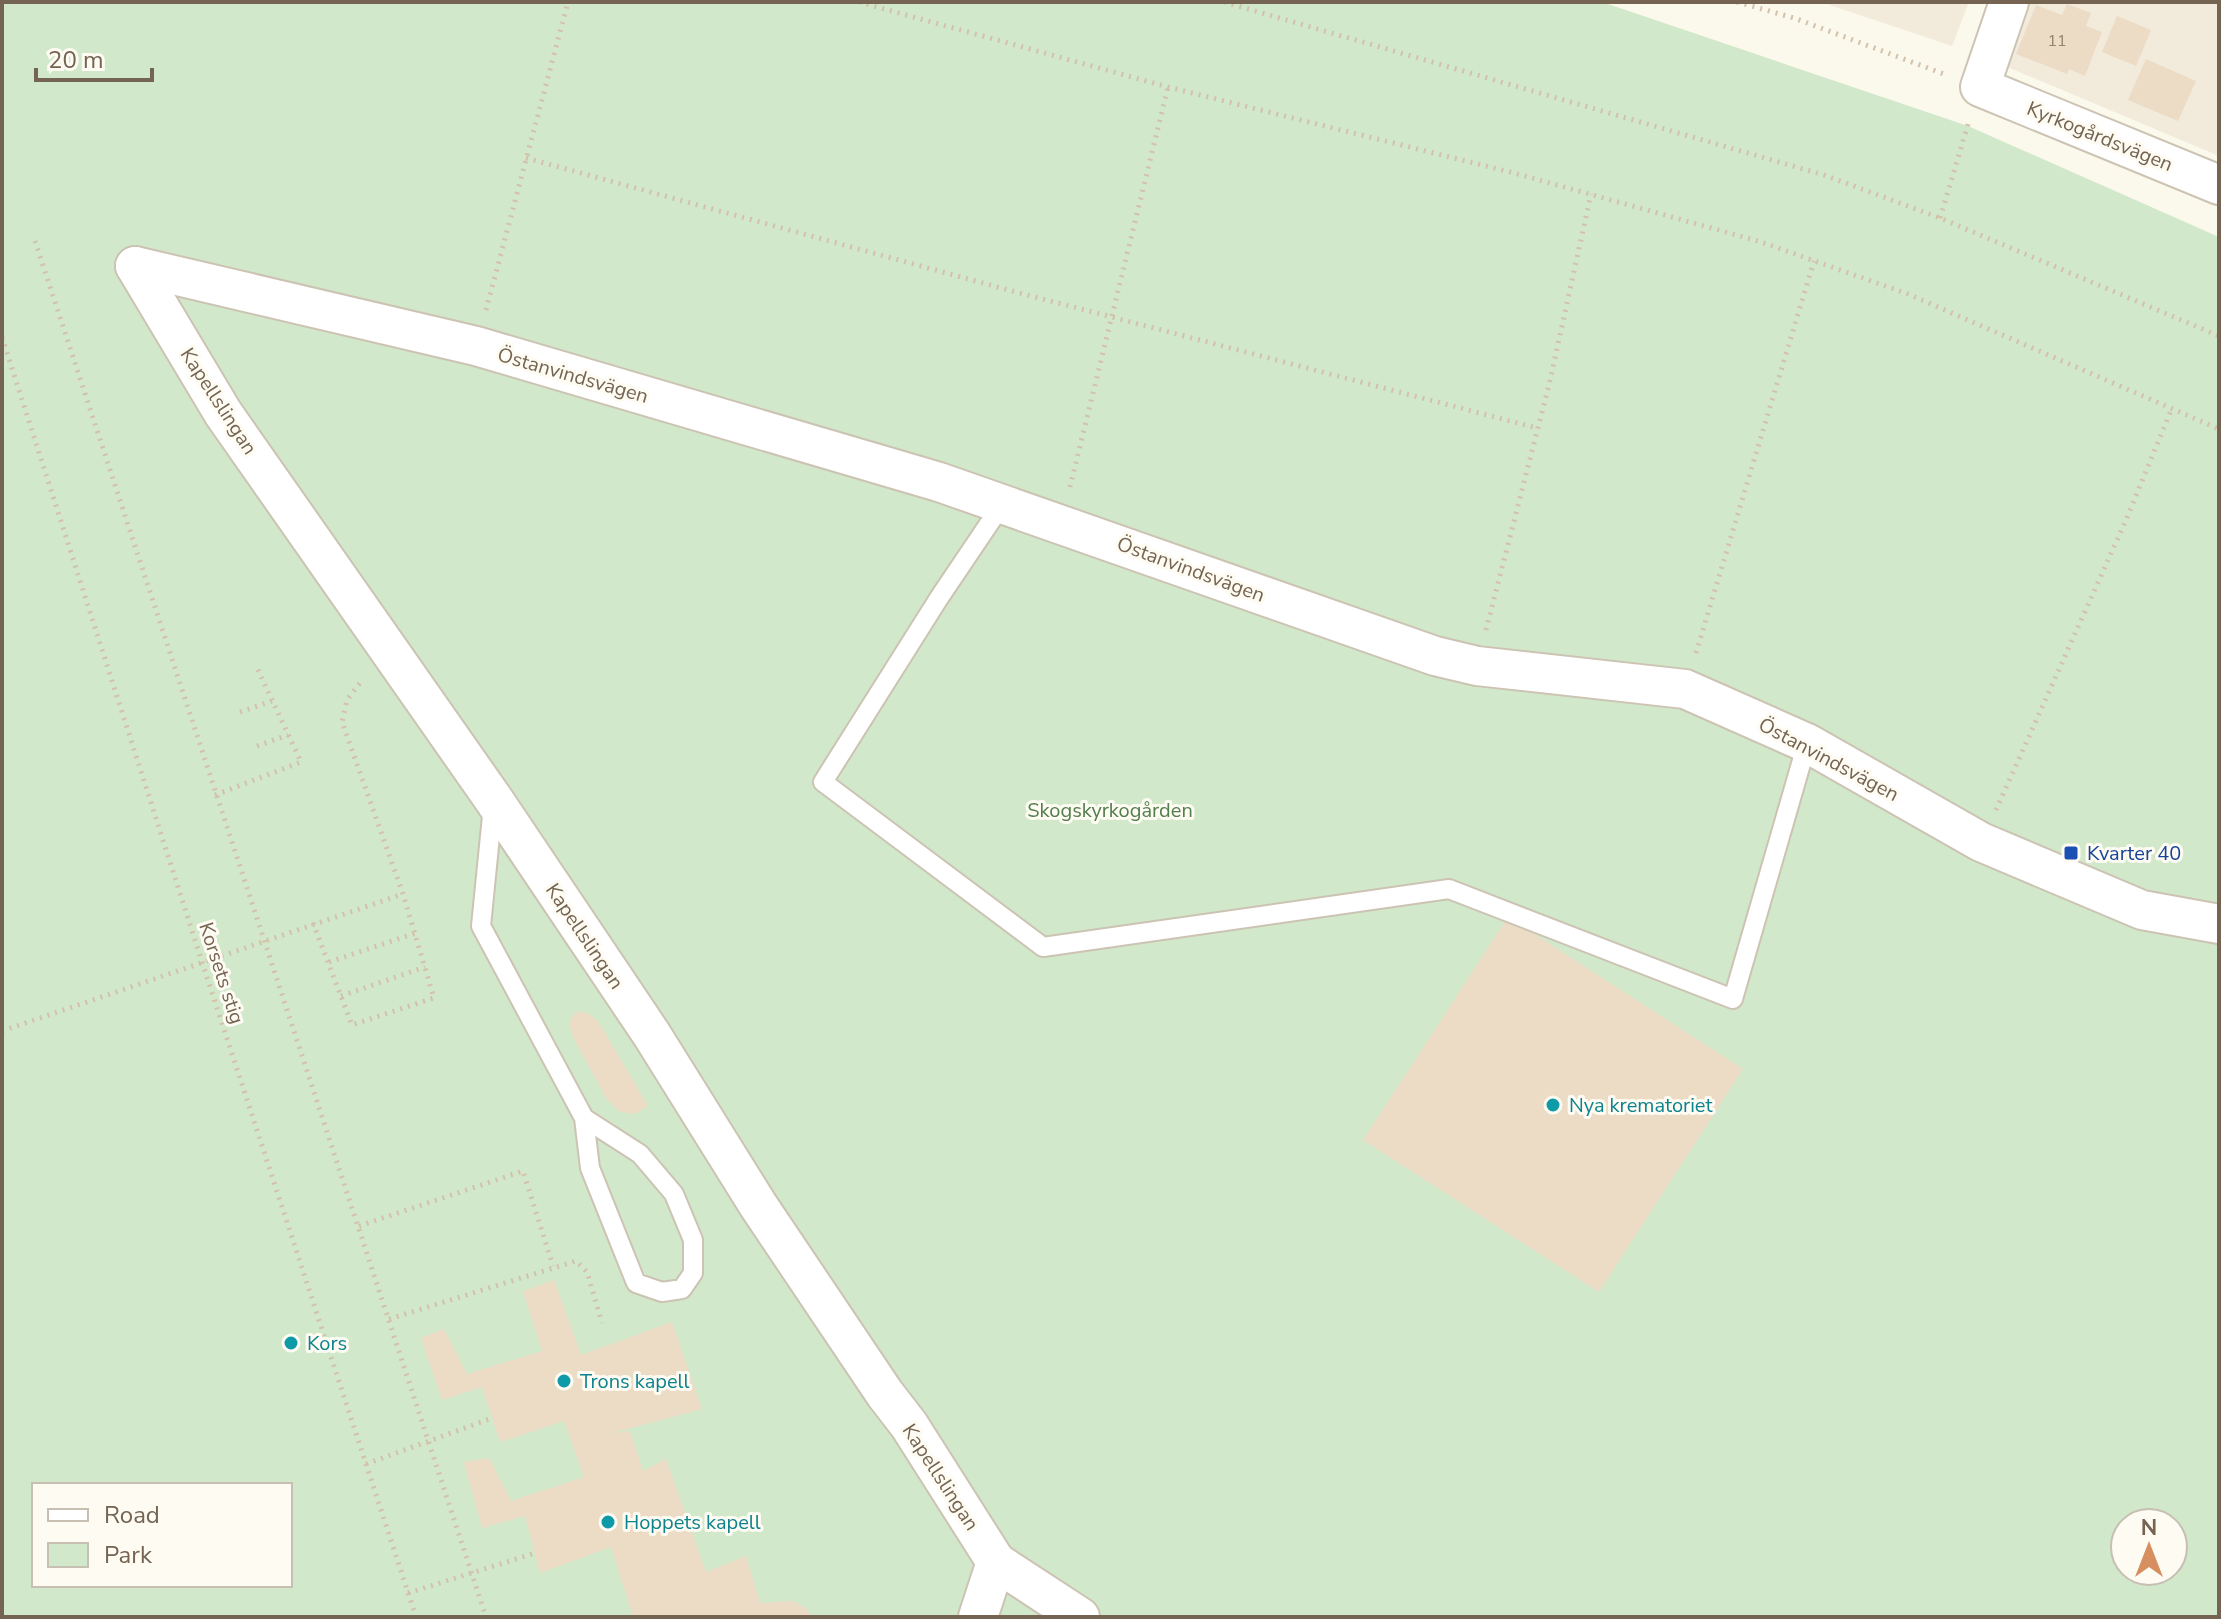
<svg xmlns="http://www.w3.org/2000/svg" width="2221" height="1619" font-family="'Nunito Sans',sans-serif">
<style>
.residential{fill:#f2ebdb}
.green{fill:#d2e8cb;fill-rule:evenodd}
.building{fill:#ecdbc5}
.lines{fill:none;stroke-linecap:round;stroke-linejoin:round}
.service-casing{stroke:#ccc3b3;stroke-width:22}
.minor-casing{stroke:#ccc3b3;stroke-width:42}
.path{stroke:#d3c1a9;stroke-width:5;stroke-dasharray:2 6;stroke-linecap:butt}
.service{stroke:#fff;stroke-width:18}
.minor{stroke:#fff;stroke-width:38}
.transit-dot{fill:#1a4fb4;stroke:#fefbf3;stroke-width:3}
.culture-dot{fill:#0f9aa8;stroke:#fefbf3;stroke-width:3}
.labels{text-anchor:middle;stroke-width:6;stroke-linejoin:round;paint-order:stroke}
.number-label{font-size:16px;fill:#92826e}
.street-label{font-size:20px;fill:#746451;stroke:#fefbf3}
.park-label{font-size:20px;fill:#537e4d;stroke:#fefbf3}
.transit-label{font-size:20px;fill:#164399;stroke:#fefbf3;text-anchor:start}
.culture-label{font-size:20px;fill:#0d838f;stroke:#fefbf3;text-anchor:start}
</style>
<rect width="100%" height="100%" fill="#fbf8ec"/>
<!-- residential -->
<g class="residential">
<polygon points="1821,2 1969,2 1952,46"/>
<polygon points="2028,2 2219,2 2219,156 2005,66"/>
</g>
<!-- green -->
<path class="green" d="M2,2H1602L1968,126L2219,237V1617H2ZM34,1485H290V1585H34ZM2125,1523H2173V1571H2125Z"/>
<!-- building -->
<g class="building">
<polygon points="2067,4 2091,13 2086,26 2102,32 2085,76 2069,69 2067,74 2016,54 2036,5 2062,15"/>
<polygon points="2117,16 2151,30 2136,66 2102,52"/>
<polygon points="2146,59 2196,81 2178,121 2128,100"/>
<polygon points="1508,917 1743,1069 1599,1292 1363,1140"/>
<polygon points="575,1012 587,1013 598,1021 648,1106 635,1114 620,1112 606,1098 573,1037 569,1023"/>
<polygon points="554,1280 581,1355 672,1322 702,1409 612,1433 630,1431 643,1471 666,1459 706,1572 746,1556 760,1603 793,1601 806,1608 812,1617 633,1617 611,1547 540,1573 525,1516 482,1528 464,1462 489,1458 511,1501 584,1477 564,1421 500,1442 482,1387 442,1400 421,1338 444,1329 467,1374 542,1351 523,1291"/>
</g>
<g class="lines">
<!-- service casing -->
<g class="service-casing">
<g id="service">
<polyline points="1003,503 939,598 823,782 1043,947 1449,889 1733,999 1807,743"/>
<polyline points="493,806 481,926 584,1118 640,1154 674,1194 693,1240 693,1273 682,1289 662,1292 636,1283 590,1168 584,1118"/>
</g>
</g>
<!-- minor casing -->
<g class="minor-casing">
<g id="minor">
<polyline points="2009,2 1980,87 2219,185"/>
<polyline points="135,266 476,346 939,482 1435,656 1477,666 1685,689 1807,743 1981,842 2142,910 2219,924"/>
<polyline points="135,266 223,413 494,800 652,1035 758,1205 885,1394 909,1425 996,1562 978,1617"/>
<polyline points="996,1562 1080,1617"/>
</g>
</g>
<!-- path -->
<g class="path">
<polyline points="859,2 1168,87 1514,173 1758,241 1908,294 2219,429"/>
<polyline points="1224,2 1824,175 1940,218 2219,336"/>
<polyline points="1737,2 1794,18 1944,74"/>
<polyline points="526,158 1012,291 1537,428"/>
<polyline points="1940,218 1969,121"/>
<polyline points="35,241 486,1617"/>
<polyline points="486,310 568,2"/>
<polyline points="2,337 202,962 416,1617"/>
<polyline points="1070,487 1168,87"/>
<polyline points="1486,630 1549,385 1591,194"/>
<polyline points="1696,653 1814,261"/>
<polyline points="240,712 272,701"/>
<polyline points="257,746 288,735"/>
<polyline points="215,795 301,762 257,668"/>
<polyline points="1996,810 2126,520 2172,408"/>
<polyline points="313,923 352,1025 434,998 403,894 342,722 347,700 363,679"/>
<polyline points="329,962 416,933"/>
<polyline points="341,996 425,967"/>
<polyline points="2,1031 403,894"/>
<polyline points="359,1226 523,1171 553,1266"/>
<polyline points="389,1319 576,1261 587,1272 602,1323"/>
<polyline points="366,1464 492,1418"/>
<polyline points="408,1593 535,1553"/>
</g>
<!-- service -->
<use href="#service" class="service"/>
<!-- minor -->
<use href="#minor" class="minor"/>
</g>
<!-- markers -->
<rect class="transit-dot" x="2063" y="845" width="16" height="16" rx="4"/>
<g class="culture-dot">
<circle cx="1553" cy="1105" r="8"/>
<circle cx="291" cy="1343" r="8"/>
<circle cx="564" cy="1381" r="8"/>
<circle cx="608" cy="1522" r="8"/>
</g>
<g class="labels">
<!-- number labels -->
<g class="number-label">
<text x="2057" y="46">11</text>
</g>
<!-- street labels -->
<g class="street-label">
<text transform="translate(2100 136) rotate(22)" y="7">Kyrkogårdsvägen</text>
<text transform="translate(573 375) rotate(16)" y="7">Östanvindsvägen</text>
<text transform="translate(219 401) rotate(57)" y="7">Kapellslingan</text>
<text transform="translate(1191 569) rotate(20)" y="7">Östanvindsvägen</text>
<text transform="translate(1829 759) rotate(28)" y="7">Östanvindsvägen</text>
<text transform="translate(585 936) rotate(56)" y="7">Kapellslingan</text>
<text transform="translate(222 973) rotate(72)" y="7">Korsets stig</text>
<text transform="translate(941 1477) rotate(57)" y="7">Kapellslingan</text>
</g>
<!-- park labels -->
<g class="park-label">
<text x="1110" y="817">Skogskyrkogården</text>
</g>
<!-- transit labels -->
<g class="transit-label">
<text x="2087" y="860">Kvarter 40</text>
</g>
<!-- culture labels -->
<g class="culture-label">
<text x="1569" y="1112">Nya krematoriet</text>
<text x="307" y="1350">Kors</text>
<text x="580" y="1388">Trons kapell</text>
<text x="624" y="1529">Hoppets kapell</text>
</g>
</g>
<!-- border -->
<rect width="2221" height="1619" fill="none" stroke="#746451" stroke-width="8"/>
<!-- legend -->
<rect x="32" y="1483" width="260" height="104" fill="#fefbf3" stroke="#c7bfb2" stroke-width="2"/>
<rect x="48" y="1509" width="40" height="12" fill="#ffffff" stroke="#c7bfb2" stroke-width="2"/>
<text x="104" y="1523" font-size="24" fill="#746451">Road</text>
<rect x="48" y="1543" width="40" height="24" fill="#d2e8cb" stroke="#c7bfb2" stroke-width="2"/>
<text x="104" y="1563" font-size="24" fill="#746451">Park</text>
<!-- north arrow -->
<g transform="translate(2149 1547)"><circle r="38" fill="#fefbf3" stroke="#c7bfb2" stroke-width="2"/>
<path d="M0-6L14 30L0 20L-14 30Z" fill="#d78f5f"/>
<text y="-12" font-size="22" font-weight="bold" text-anchor="middle" fill="#746451">N</text>
</g>
<!-- scale -->
<path d="M36 68v12h116v-12" fill="none" stroke="#746451" stroke-width="4"/>
<text x="48" y="68" font-size="24" fill="#746451" stroke="#fefbf3" stroke-width="6" paint-order="stroke">20 m</text>
</svg>
